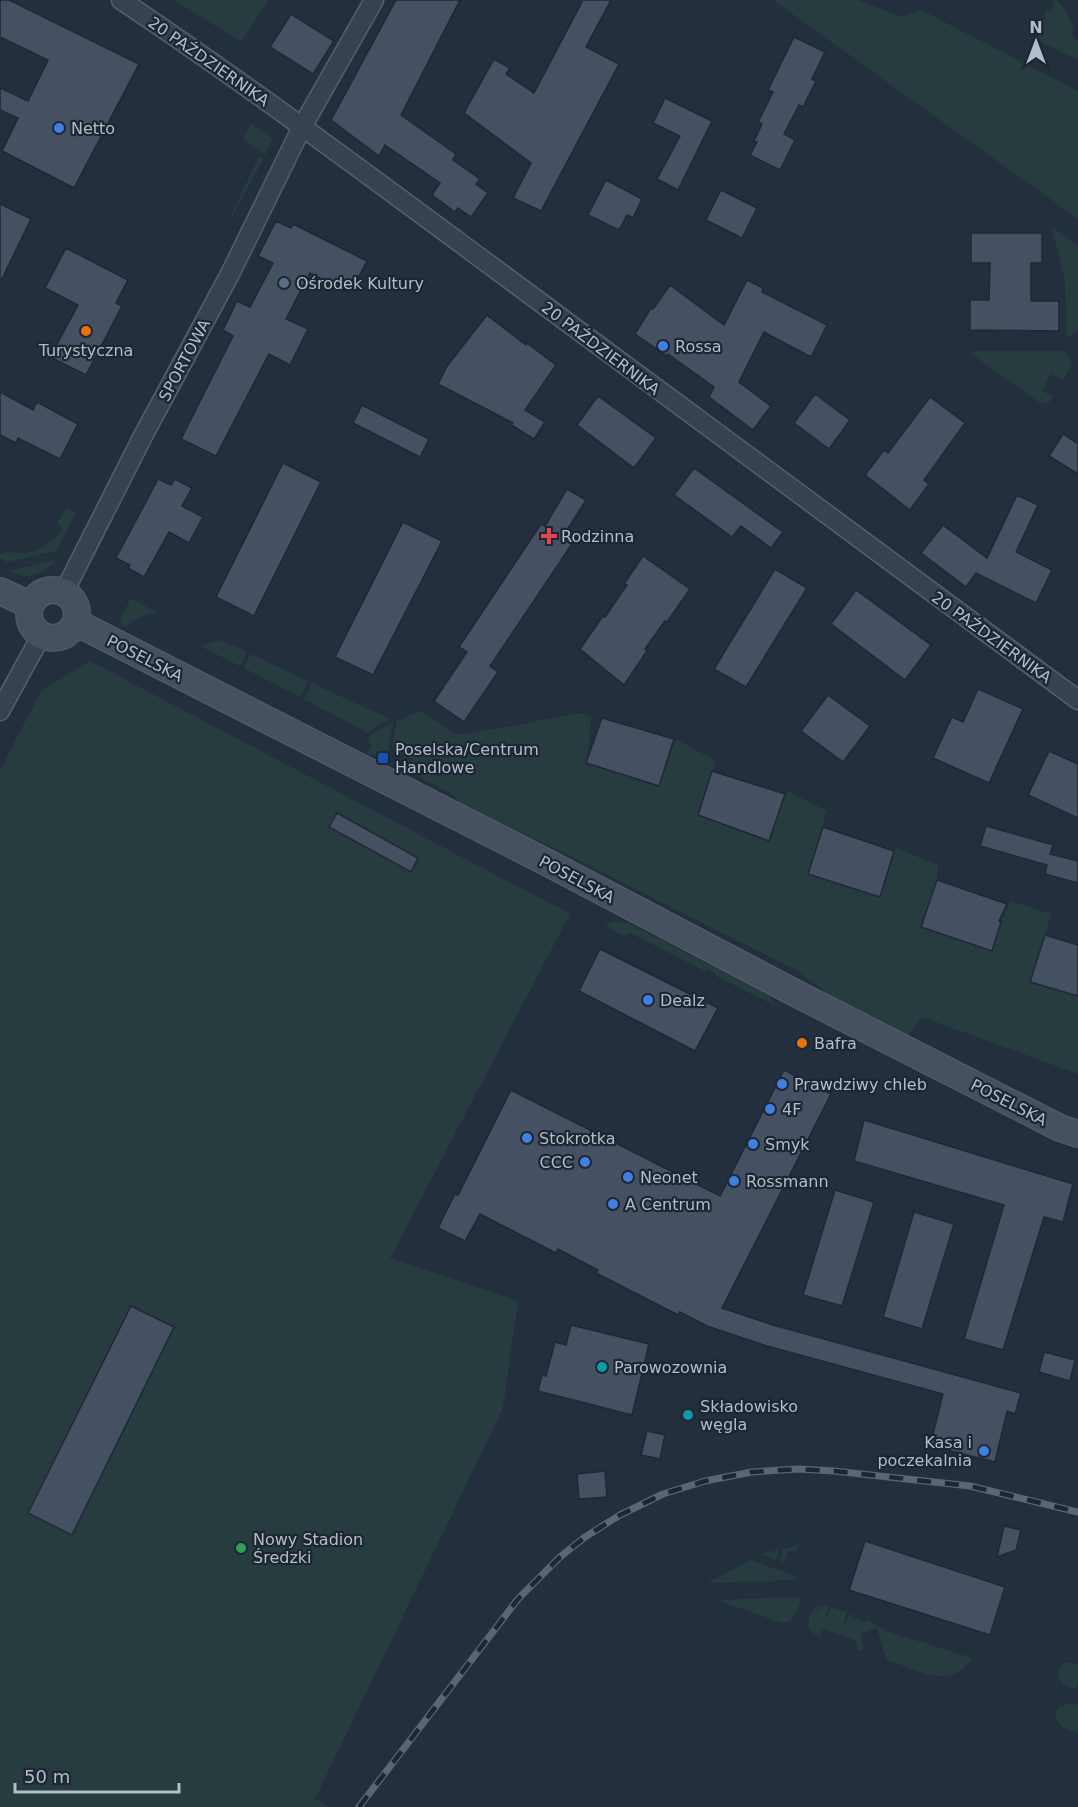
<svg xmlns="http://www.w3.org/2000/svg" width="1078" height="1807" font-family="'DejaVu Sans',sans-serif">
<style>
.green{fill:#263c3f}
.building{fill:#455162;stroke:#1f2835;stroke-width:1.5}
.lines{fill:none;stroke-linecap:round;stroke-linejoin:round}
.street-casing{stroke:#565f6c;stroke-width:21}
.secondary-casing{stroke:#565f6c;stroke-width:28}
.street{stroke:#38414e;stroke-width:18}
.secondary{stroke:#465061;stroke-width:26}
.rail-casing{stroke:#5a6575;stroke-width:7}
.rail{stroke:#1d2633;stroke-width:4.5;stroke-dasharray:14;stroke-linecap:butt}
.shop-dot{fill:#3f7fe0;stroke:#1d2633;stroke-width:2}
.service-dot{fill:#5c6f8a;stroke:#1d2633;stroke-width:2}
.food-dot{fill:#e8710a;stroke:#1d2633;stroke-width:2}
.health-dot{fill:#e0444e;stroke:#1d2633;stroke-width:2}
.transit-dot{fill:#1a4fb4;stroke:#1d2633;stroke-width:2}
.culture-dot{fill:#0f9aa8;stroke:#1d2633;stroke-width:2}
.leisure-dot{fill:#2e9e5b;stroke:#1d2633;stroke-width:2}
.labels{text-anchor:middle;stroke-width:4.5;stroke-linejoin:round;paint-order:stroke}
.street-label{font-size:16px;fill:#b4bcc9;stroke:#1d2633}
.poi-label{font-size:16px;fill:#b4bcc9;stroke:#1d2633;text-anchor:start}
</style>
<rect width="100%" height="100%" fill="#242f3e"/>
<!-- green -->
<g class="green">
<polygon points="174,0 267,0 268,1 241,42"/>
<polygon points="773,0 858,0 902,17 921,10 1078,91 1078,219"/>
<polygon points="1054,0 1056,0 1064,7 1074,30 1071,32 1075,41 1078,40 1078,60 1034,38 1033,36 1039,24 1042,25 1046,18 1044,16 1047,10 1051,12 1055,4 1053,2"/>
<polygon points="251,123 272,138 272,141 265,155 243,138"/>
<polygon points="259,157 263,159 232,218 230,217"/>
<polygon points="1053,228 1078,245 1078,330 1067,338 1065,280 1052,230"/>
<polygon points="975,351 1063,351 1069,356 1072,363 1063,380 1051,374 1042,391 1054,397 1048,403 1040,403 970,353"/>
<path d="M66,508L76,513L56,551L7,562L0,559V554C7,551 11,553 19,553C38,554 52,543 63,529L57,523Z"/>
<path d="M56,560C43,576 26,580 8,571Z"/>
<path d="M131,598L158,613C145,613 136,619 126,626L119,622Z"/>
<polygon points="221,640 247,652 240,666 200,646"/>
<polygon points="250,654 308,681 300,697 244,668"/>
<polygon points="90,661 570,914 390,1258 518,1301 503,1408 315,1799 328,1805 328,1807 0,1807 0,770 41,691"/>
<polygon points="312,683 390,719 368,732 367,734 365,731 304,699"/>
<polygon points="421,711 456,734 468,734 579,713 591,717 587,763 658,786 676,739 716,761 698,815 779,812 788,791 827,811 808,874 880,897 896,848 938,865 937,880 921,927 991,951 1001,922 1011,901 1051,914 1031,981 1078,996 1078,1074 922,1017 908,1035 834,998 798,971 558,850 468,810 452,794 406,770 411,759 392,749 397,721"/>
<polygon points="393,722 388,755 368,755 367,753 371,746 368,737"/>
<polygon points="614,922 628,923 769,995 776,1006 716,976 716,974 707,969 705,971 630,933 624,936 604,925"/>
<polygon points="798,1545 797,1551 787,1552 784,1562 780,1561 783,1550 779,1550 776,1560 761,1554"/>
<polygon points="751,1560 795,1576 796,1580 707,1583"/>
<path d="M794,1597L801,1599C797,1610 795,1622 782,1623L718,1600Z"/>
<path d="M819,1605L817,1612L818,1613L821,1605L829,1606L826,1615L827,1616L831,1607L847,1612L844,1622L846,1623L850,1613L852,1614L851,1617L855,1618L854,1622L856,1619H859V1623L861,1620L865,1622L866,1619L889,1632L972,1658C950,1692 916,1670 886,1659L877,1628L860,1634L863,1645L861,1651L857,1650L858,1645L853,1639L823,1629L820,1636L813,1633L809,1629C808,1619 810,1610 819,1605Z"/>
<polygon points="1066,1662 1078,1664 1078,1681 1076,1690 1063,1684 1058,1677 1060,1666"/>
<path d="M1068,1703L1078,1705V1733C1066,1729 1055,1727 1056,1712L1059,1707Z"/>
</g>
<!-- building -->
<g class="building">
<polygon points="0,0 9,0 139,64 74,188 2,151 18,118 0,110 0,88 28,101 48,60 0,37"/>
<polygon points="396,0 460,0 401,115 456,154 453,160 480,179 476,184 488,193 471,217 458,208 455,212 432,195 440,183 385,145 379,156 331,120"/>
<polygon points="583,0 611,0 586,47 619,64 541,211 513,198 531,163 464,113 494,59 510,68 506,74 534,93"/>
<polygon points="291,14 334,41 313,74 270,47"/>
<polygon points="794,37 825,52 812,79 816,81 803,107 799,105 784,134 795,140 780,170 750,155 757,142 754,141 762,124 758,122 773,92 768,90"/>
<polygon points="665,98 712,121 678,190 657,179 680,136 653,123"/>
<polygon points="606,180 642,199 633,218 627,215 619,230 588,215"/>
<polygon points="721,190 757,208 742,238 706,220"/>
<polygon points="0,204 31,219 0,283"/>
<polygon points="276,221 291,228 293,224 367,261 350,293 310,273 286,319 308,329 290,365 269,354 216,456 181,439 233,336 223,330 237,301 250,307 273,263 258,256"/>
<polygon points="971,233 1042,233 1042,263 1031,263 1031,301 1059,301 1059,331 970,330 970,300 989,300 990,263 971,263"/>
<polygon points="66,248 128,280 116,303 122,306 86,375 50,357 78,305 45,288"/>
<polygon points="747,280 763,288 762,292 827,325 811,357 764,332 739,382 771,406 753,430 709,397 714,387 668,354 667,356 635,334 651,308 653,309 670,285 724,325"/>
<polygon points="487,315 526,345 527,343 556,365 525,410 545,422 534,439 511,425 513,423 438,384 447,366"/>
<polygon points="0,392 33,410 37,402 78,424 60,459 18,438 16,443 0,435"/>
<polygon points="815,394 850,420 829,449 794,423"/>
<polygon points="598,396 656,438 634,468 577,425"/>
<polygon points="930,397 965,423 924,480 929,484 910,510 865,475 884,450 888,453"/>
<polygon points="362,405 429,439 420,457 353,423"/>
<polygon points="1063,434 1078,444 1078,474 1049,456"/>
<polygon points="283,463 321,482 254,616 216,597"/>
<polygon points="694,468 783,532 771,548 741,526 732,537 674,495"/>
<polygon points="158,479 171,485 175,479 192,488 182,506 203,517 189,543 169,532 144,577 128,568 130,565 116,558"/>
<polygon points="567,489 586,500 562,538 572,544 490,666 498,672 464,722 434,701 467,652 459,647 541,524 545,526"/>
<polygon points="1017,495 1038,505 1016,552 1052,570 1036,603 976,573 966,587 921,553 943,525 987,558"/>
<polygon points="403,522 442,541 373,675 335,657"/>
<polygon points="643,556 690,589 667,622 665,621 645,649 647,651 624,685 580,649 603,616 605,617 627,585 624,584"/>
<polygon points="775,569 807,588 746,687 714,669"/>
<polygon points="856,590 931,645 905,680 831,624"/>
<polygon points="978,689 1023,709 989,783 933,758 952,717 963,722"/>
<polygon points="828,695 870,726 843,762 801,731"/>
<polygon points="602,718 674,739 659,786 586,763"/>
<polygon points="1049,751 1078,764 1078,818 1028,795"/>
<polygon points="712,771 785,794 769,841 698,815"/>
<polygon points="337,813 418,858 411,872 329,827"/>
<polygon points="986,826 1053,845 1050,854 1078,861 1078,883 1045,874 1047,865 980,846"/>
<polygon points="823,827 894,851 880,897 808,874"/>
<polygon points="937,880 1007,904 999,921 1001,922 992,951 921,927"/>
<polygon points="1045,935 1078,945 1078,996 1030,982"/>
<polygon points="600,949 718,1008 695,1051 579,991"/>
<polygon points="784,1070 831,1094 722,1308 773,1325 1021,1393 1015,1414 1007,1411 995,1462 930,1446 943,1394 767,1346 707,1326 680,1312 678,1315 596,1273 598,1270 558,1249 556,1253 480,1214 465,1241 438,1228 455,1194 458,1195 511,1090 720,1196"/>
<polygon points="864,1120 1073,1184 1063,1222 1044,1217 1003,1350 964,1339 1004,1205 854,1161"/>
<polygon points="835,1190 874,1202 842,1306 803,1295"/>
<polygon points="914,1212 954,1224 922,1329 883,1317"/>
<polygon points="131,1306 174,1327 72,1535 28,1513"/>
<polygon points="571,1325 649,1344 632,1415 538,1391 542,1375 546,1376 555,1342 566,1345"/>
<polygon points="1044,1352 1075,1360 1070,1381 1039,1372"/>
<polygon points="647,1431 665,1435 660,1459 641,1455"/>
<polygon points="605,1471 607,1497 579,1499 577,1474"/>
<polygon points="1004,1526 1021,1530 1016,1550 997,1557"/>
<polygon points="865,1541 1005,1587 990,1635 849,1590"/>
</g>
<g class="lines">
<!-- street casing -->
<g class="street-casing">
<g id="street">
<path d="M121,0C248,85 371,177 494,268C689,412 883,557 1078,700"/>
<polyline points="64,592 144,434 230,274 302,127 374,0"/>
<polyline points="0,711 41,636"/>
</g>
</g>
<!-- secondary casing -->
<g class="secondary-casing">
<g id="secondary">
<circle cx="53" cy="614" r="24"/>
<polyline points="0,591 30,605"/>
<polyline points="77,623 550,864 799,995 1060,1128 1078,1134"/>
</g>
</g>
<!-- street -->
<use href="#street" class="street"/>
<!-- secondary -->
<use href="#secondary" class="secondary"/>
<!-- rail casing -->
<g class="rail-casing">
<polyline id="rail" points="359,1807 518,1599 560,1557 585,1537 620,1515 663,1494 705,1481 752,1472 798,1469 834,1471 970,1486 1078,1512"/>
</g>
<!-- rail -->
<use href="#rail" class="rail"/>
</g>
<!-- markers -->
<g class="shop-dot">
<circle cx="59" cy="128" r="6"/>
<circle cx="663" cy="346" r="6"/>
<circle cx="648" cy="1000" r="6"/>
<circle cx="782" cy="1084" r="6"/>
<circle cx="770" cy="1109" r="6"/>
<circle cx="527" cy="1138" r="6"/>
<circle cx="753" cy="1144" r="6"/>
<circle cx="585" cy="1162" r="6"/>
<circle cx="628" cy="1177" r="6"/>
<circle cx="734" cy="1181" r="6"/>
<circle cx="613" cy="1204" r="6"/>
<circle cx="984" cy="1451" r="6"/>
</g>
<circle class="service-dot" cx="284" cy="283" r="6"/>
<g class="food-dot">
<circle cx="86" cy="331" r="6"/>
<circle cx="802" cy="1043" r="6"/>
</g>
<path class="health-dot" d="M546 527h6v6h6v6h-6v6h-6v-6h-6v-6h6z"/>
<rect class="transit-dot" x="377" y="752" width="12" height="12" rx="3"/>
<g class="culture-dot">
<circle cx="602" cy="1367" r="6"/>
<circle cx="688" cy="1415" r="6"/>
</g>
<circle class="leisure-dot" cx="241" cy="1548" r="6"/>
<g class="labels">
<!-- street labels -->
<g class="street-label">
<text transform="translate(209 61) rotate(35)" y="6">20 PAŹDZIERNIKA</text>
<text transform="translate(601 348) rotate(37)" y="6">20 PAŹDZIERNIKA</text>
<text transform="translate(184 360) rotate(-62)" y="6">SPORTOWA</text>
<text transform="translate(992 637) rotate(36)" y="6">20 PAŹDZIERNIKA</text>
<text transform="translate(145 658) rotate(27)" y="6">POSELSKA</text>
<text transform="translate(577 879) rotate(28)" y="6">POSELSKA</text>
<text transform="translate(1009 1102) rotate(27)" y="6">POSELSKA</text>
</g>
<!-- poi labels -->
<g class="poi-label">
<text x="71" y="134">Netto</text>
<text x="296" y="289">Ośrodek Kultury</text>
<text x="675" y="352">Rossa</text>
<text x="86" y="356" text-anchor="middle">Turystyczna</text>
<text x="561" y="542">Rodzinna</text>
<text x="395" y="755">Poselska/Centrum<tspan x="395" dy="18">Handlowe</tspan></text>
<text x="660" y="1006">Dealz</text>
<text x="814" y="1049">Bafra</text>
<text x="794" y="1090">Prawdziwy chleb</text>
<text x="782" y="1115">4F</text>
<text x="539" y="1144">Stokrotka</text>
<text x="765" y="1150">Smyk</text>
<text x="573" y="1168" text-anchor="end">CCC</text>
<text x="640" y="1183">Neonet</text>
<text x="746" y="1187">Rossmann</text>
<text x="625" y="1210">A Centrum</text>
<text x="614" y="1373">Parowozownia</text>
<text x="700" y="1412">Składowisko<tspan x="700" dy="18">węgla</tspan></text>
<text x="972" y="1448" text-anchor="end">Kasa i<tspan x="972" dy="18">poczekalnia</tspan></text>
<text x="253" y="1545">Nowy Stadion<tspan x="253" dy="18">Średzki</tspan></text>
</g>
</g>
<!-- north arrow -->
<g transform="translate(1036 42)" stroke="#1d2633" stroke-width="4.5" paint-order="stroke">
<path d="M0-4.5L10 22L0 15L-10 22Z" fill="#b4bcc9"/>
<text y="-9" font-size="16" font-weight="bold" text-anchor="middle" fill="#b4bcc9">N</text>
</g>
<!-- scale -->
<path d="M15 1783v9h164v-9" fill="none" stroke="#b4bcc9" stroke-width="3"/>
<text x="24" y="1783" font-size="18" fill="#b4bcc9" stroke="#1d2633" stroke-width="4.5" paint-order="stroke">50 m</text>
</svg>
